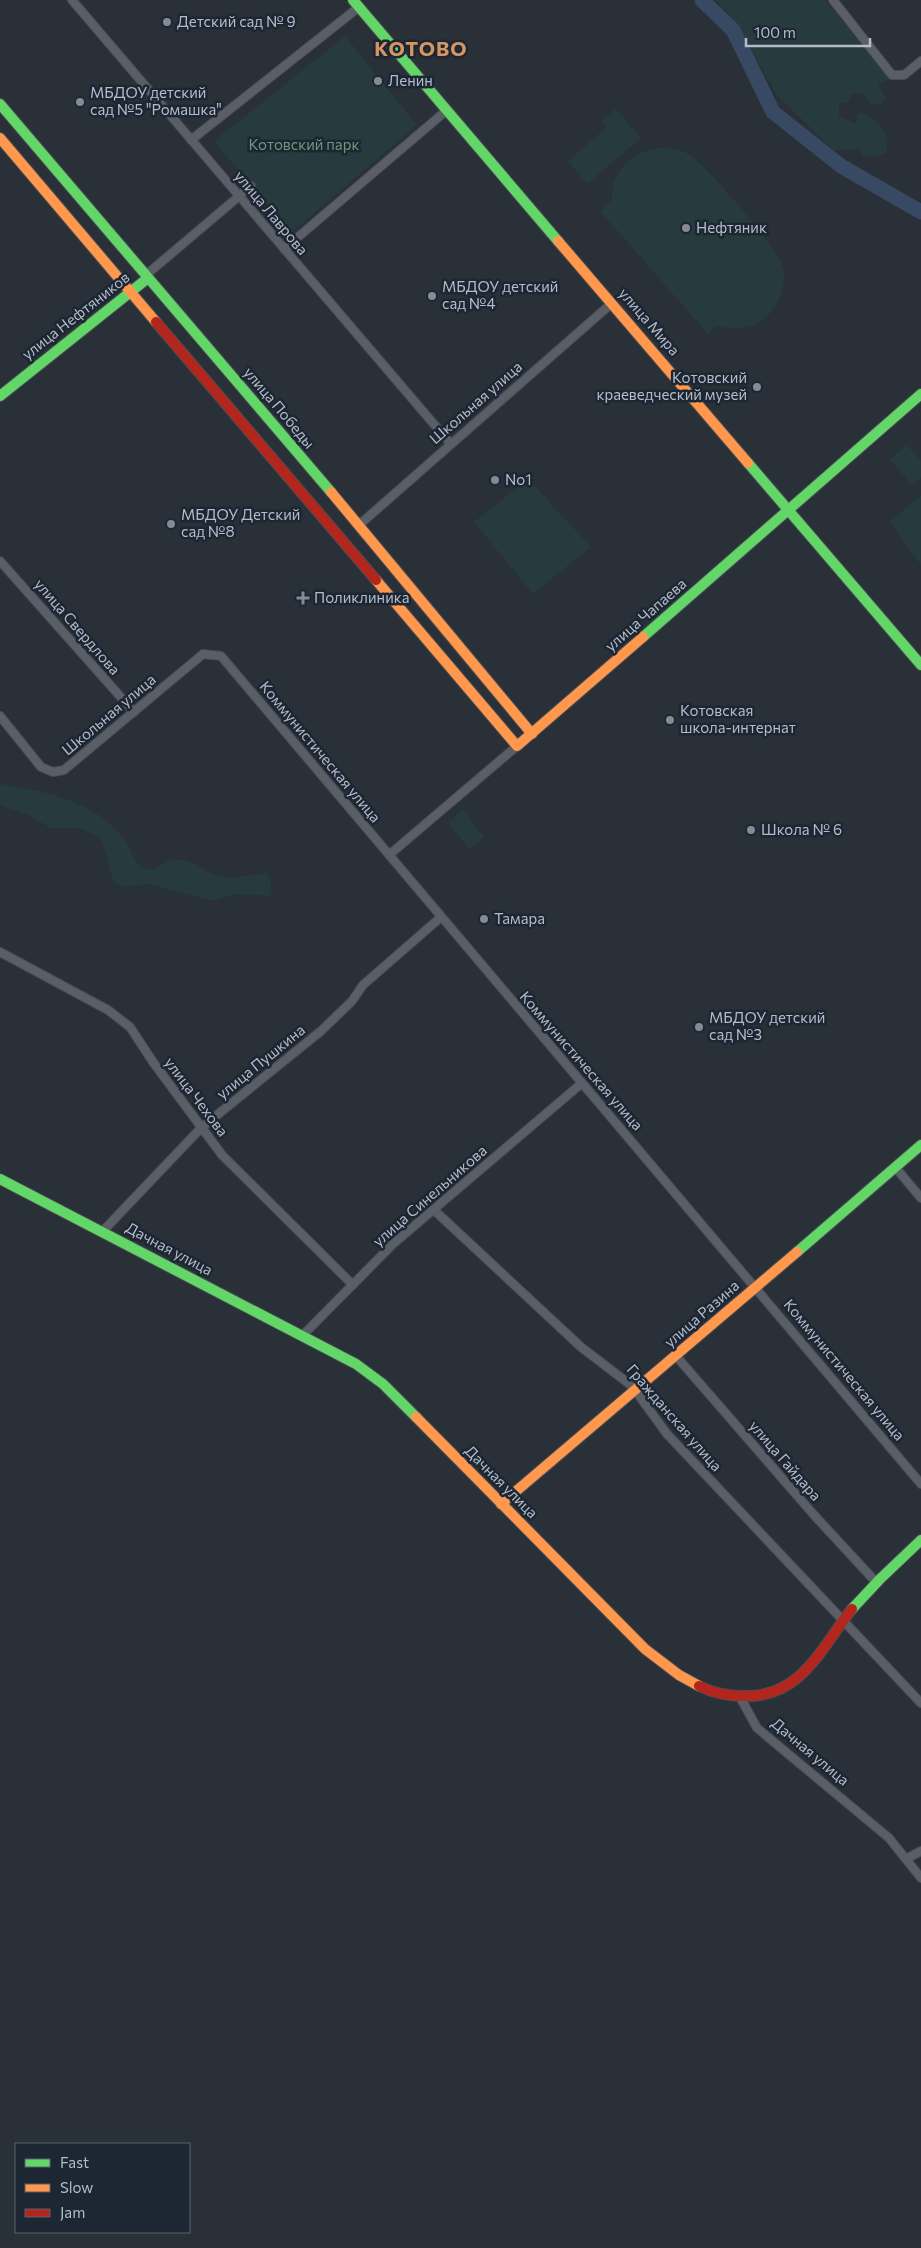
<svg xmlns="http://www.w3.org/2000/svg" width="921" height="2248" font-family="Commissioner,sans-serif">
<style>
.green{fill:#273a3e}
.lines{fill:none;stroke-linecap:round;stroke-linejoin:round}
.river{stroke:#384963;stroke-width:15}
.street-casing{stroke:#484c53;stroke-width:10}
.fast-casing{stroke:#484c53;stroke-width:12}
.slow-casing{stroke:#484c53;stroke-width:12}
.jam-casing{stroke:#484c53;stroke-width:12}
.street{stroke:#5a5e66;stroke-width:8}
.fast{stroke:#63d668;stroke-width:10}
.slow{stroke:#ff974d;stroke-width:10}
.jam{stroke:#b3261e;stroke-width:10}
.poi-dot{fill:#848b96;stroke:#1d2633;stroke-width:2}
.labels{text-anchor:middle;stroke-width:5;stroke-linejoin:round;paint-order:stroke}
.poi-label{font-size:15px;fill:#b4bcc9;stroke:#1d2633;text-anchor:start}
.park-label{font-size:15px;fill:#6b9a76;stroke:#1d2633}
.street-label{font-size:15px;fill:#b4bcc9;stroke:#1d2633}
.district-label{font-size:20px;font-weight:bold;letter-spacing:1px;fill:#d59563;stroke:#1d2633}
</style>
<rect width="100%" height="100%" fill="#2a3038"/>
<!-- green -->
<g class="green">
<path d="M716,0H825L891,79L878,84L886,98L881,104L872,105L865,98L864,93H852L848,102L839,104V116L856,124L858,113C874,111 894,139 885,154L869,157L863,156L860,149L833,150L776,94L732,18Z"/>
<polygon points="345,36 417,125 291,233 214,141"/>
<polygon points="616,109 641,138 587,184 568,161 606,128 601,122"/>
<path d="M666,147C675,149 683,150 691,156C708,167 779,250 783,268C787,285 780,301 769,314C756,330 735,330 716,326L708,334L600,211L612,200C610,168 636,149 666,147Z"/>
<polygon points="907,445 921,461 921,477 912,485 890,459"/>
<polygon points="528,479 591,547 533,594 474,522"/>
<polygon points="921,495 921,565 890,522"/>
<path d="M0,784C43,790 99,802 125,840C132,849 133,863 144,868C156,873 165,859 176,859C193,859 202,870 218,876C227,880 255,874 267,873L271,882L270,896L235,894L213,901L149,884L123,887L114,882L101,839L81,828H51L26,814L0,805Z"/>
<polygon points="463,810 484,837 469,849 448,822"/>
</g>
<g class="lines">
<!-- river -->
<polyline class="river" points="702,0 733,30 773,112 841,166 921,212"/>
<!-- street casing -->
<g class="street-casing">
<g id="street">
<polyline points="72,0 450,443"/>
<polyline points="833,0 892,75 904,75 921,61"/>
<polyline points="191,140 359,7"/>
<polyline points="284,249 447,110"/>
<polyline points="146,275 251,186"/>
<polyline points="359,525 612,303"/>
<polyline points="0,561 134,712"/>
<polyline points="0,716 41,767 53,772 64,770 203,654 221,656 921,1484"/>
<polyline points="389,855 517,746"/>
<polyline points="0,952 108,1010 130,1027 153,1062 222,1155 353,1285"/>
<polyline points="895,1167 921,1198"/>
<polyline points="434,1210 581,1347 632,1386 667,1434 921,1703"/>
<polyline points="102,1232 201,1128 321,1031 352,1001 363,985 441,917"/>
<polyline points="302,1336 393,1244 582,1083"/>
<polyline points="676,1356 814,1515 875,1581"/>
<polyline points="740,1697 757,1728 889,1838 921,1878"/>
<polyline points="906,1859 921,1851"/>
</g>
</g>
<!-- fast casing -->
<g class="fast-casing">
<g id="fast">
<polyline points="353,0 558,241"/>
<polyline points="0,104 331,492"/>
<polyline points="0,396 148,278"/>
<polyline points="748,463 921,665"/>
<polyline points="643,637 921,394"/>
<polyline points="0,1179 356,1364 383,1384 416,1417"/>
<polyline points="797,1252 921,1145"/>
<polyline points="852,1609 881,1578 921,1540"/>
</g>
</g>
<!-- slow casing -->
<g class="slow-casing">
<g id="slow">
<polyline points="0,138 156,322"/>
<polyline points="558,241 748,463"/>
<polyline points="331,492 532,734"/>
<polyline points="376,580 517,746 643,637"/>
<polyline points="416,1417 645,1649 679,1675 699,1686"/>
<polyline points="501,1504 797,1252"/>
</g>
</g>
<!-- jam casing -->
<g class="jam-casing">
<g id="jam">
<polyline points="156,322 376,580"/>
<path d="M699,1686C713,1693 728,1696 744,1696C801,1698 821,1648 852,1609"/>
</g>
</g>
<!-- street -->
<use href="#street" class="street"/>
<!-- fast -->
<use href="#fast" class="fast"/>
<!-- slow -->
<use href="#slow" class="slow"/>
<!-- jam -->
<use href="#jam" class="jam"/>
</g>
<!-- markers -->
<g class="poi-dot">
<circle cx="167" cy="22" r="5"/>
<circle cx="378" cy="81" r="5"/>
<circle cx="80" cy="102" r="5"/>
<circle cx="686" cy="228" r="5"/>
<circle cx="432" cy="296" r="5"/>
<circle cx="757" cy="387" r="5"/>
<circle cx="495" cy="480" r="5"/>
<circle cx="171" cy="524" r="5"/>
<path d="M300.5 590.5h5v5h5v5h-5v5h-5v-5h-5v-5h5z"/>
<circle cx="670" cy="720" r="5"/>
<circle cx="751" cy="830" r="5"/>
<circle cx="484" cy="919" r="5"/>
<circle cx="699" cy="1027" r="5"/>
</g>
<g class="labels">
<!-- poi labels -->
<g class="poi-label">
<text x="177" y="27">Детский сад № 9</text>
<text x="388" y="86">Ленин</text>
<text x="90" y="98">МБДОУ детский<tspan x="90" dy="17">сад №5 "Ромашка"</tspan></text>
<text x="696" y="233">Нефтяник</text>
<text x="442" y="292">МБДОУ детский<tspan x="442" dy="17">сад №4</tspan></text>
<text x="747" y="383" text-anchor="end">Котовский<tspan x="747" dy="17">краеведческий музей</tspan></text>
<text x="505" y="485">No1</text>
<text x="181" y="520">МБДОУ Детский<tspan x="181" dy="17">сад №8</tspan></text>
<text x="314" y="603">Поликлиника</text>
<text x="680" y="716">Котовская<tspan x="680" dy="17">школа-интернат</tspan></text>
<text x="761" y="835">Школа № 6</text>
<text x="494" y="924">Тамара</text>
<text x="709" y="1023">МБДОУ детский<tspan x="709" dy="17">сад №3</tspan></text>
</g>
<!-- park labels -->
<g class="park-label">
<text x="304" y="150">Котовский парк</text>
</g>
<!-- street labels -->
<g class="street-label">
<text transform="translate(271 213) rotate(50)" y="5">улица Лаврова</text>
<text transform="translate(76 316) rotate(-38)" y="5">улица Нефтяников</text>
<text transform="translate(649 322) rotate(49)" y="5">улица Мира</text>
<text transform="translate(476 403) rotate(-41)" y="5">Школьная улица</text>
<text transform="translate(279 408) rotate(50)" y="5">улица Победы</text>
<text transform="translate(646 615) rotate(-41)" y="5">улица Чапаева</text>
<text transform="translate(77 627) rotate(49)" y="5">улица Свердлова</text>
<text transform="translate(109 715) rotate(-40)" y="5">Школьная улица</text>
<text transform="translate(320 752) rotate(50)" y="5">Коммунистическая улица</text>
<text transform="translate(581 1061) rotate(49)" y="5">Коммунистическая улица</text>
<text transform="translate(261 1062) rotate(-39)" y="5">улица Пушкина</text>
<text transform="translate(196 1097) rotate(53)" y="5">улица Чехова</text>
<text transform="translate(430 1196) rotate(-41)" y="5">улица Синельникова</text>
<text transform="translate(169 1249) rotate(28)" y="5">Дачная улица</text>
<text transform="translate(702 1314) rotate(-41)" y="5">улица Разина</text>
<text transform="translate(844 1370) rotate(50)" y="5">Коммунистическая улица</text>
<text transform="translate(674 1418) rotate(49)" y="5">Гражданская улица</text>
<text transform="translate(785 1461) rotate(49)" y="5">улица Гайдара</text>
<text transform="translate(501 1482) rotate(45)" y="5">Дачная улица</text>
<text transform="translate(810 1752) rotate(40)" y="5">Дачная улица</text>
</g>
<!-- district labels -->
<g class="district-label">
<text x="421" y="56">КОТОВО</text>
</g>
</g>
<!-- legend -->
<rect x="15" y="2143" width="175" height="90" fill="#1d2633" stroke="#59626f"/>
<rect x="25" y="2159" width="25" height="8" fill="#63d668" stroke="#59626f"/>
<text x="60" y="2168" font-size="15" fill="#b4bcc9">Fast</text>
<rect x="25" y="2184" width="25" height="8" fill="#ff974d" stroke="#59626f"/>
<text x="60" y="2193" font-size="15" fill="#b4bcc9">Slow</text>
<rect x="25" y="2209" width="25" height="8" fill="#b3261e" stroke="#59626f"/>
<text x="60" y="2218" font-size="15" fill="#b4bcc9">Jam</text>
<!-- scale -->
<path d="M746 38v8h124v-8" fill="none" stroke="#b4bcc9" stroke-width="2.5"/>
<text x="754" y="38" font-size="15" fill="#b4bcc9" stroke="#1d2633" stroke-width="4" paint-order="stroke">100 m</text>
</svg>
